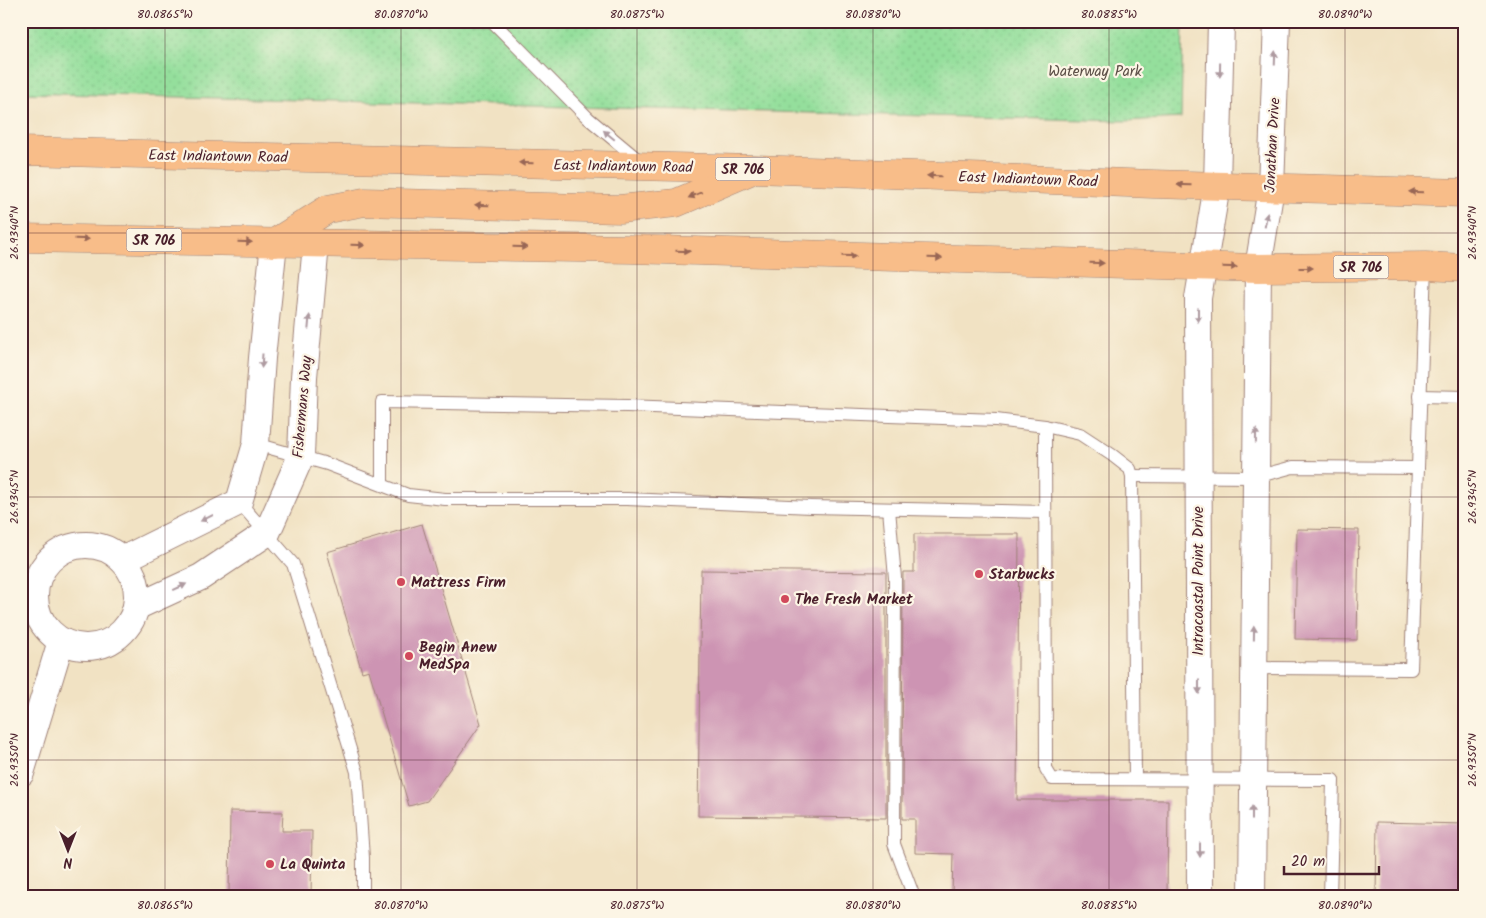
<svg xmlns="http://www.w3.org/2000/svg" width="1486" height="918" font-family="Kalam,sans-serif">
<style>
.park{fill:url(#park-dots);stroke:#6f7f64}
.building{fill:#cd94b3}
.lines{fill:none;stroke-linecap:round;stroke-linejoin:round}
.service-casing{stroke:#9e8077;stroke-width:14}
.minor-casing{stroke:#9e8077;stroke-width:28}
.primary-casing{stroke:#9e8077;stroke-width:29}
.service{stroke:#fff;stroke-width:12}
.minor{stroke:#fff;stroke-width:26}
.primary{stroke:#f8bd89;stroke-width:28}
.oneway{fill:#ae9aa0}
.oneway2{fill:#986655}
.ticks{fill:none;stroke:#4a1f2b;stroke-width:1;stroke-opacity:0.45}
.poi-dot{fill:#d1495b;stroke:#fcf5e5;stroke-width:2}
.labels{text-anchor:middle;stroke-width:4.5;stroke-linejoin:round;paint-order:stroke}
.shield{fill:#fcf5e5;stroke:#7f5f63;stroke-width:1}
.shield-label{font-size:14px;font-weight:bold;fill:#4a1f2b}
.park-label{font-size:15px;fill:#5c4f47;stroke:#fcf5e5}
.street-label{font-size:15px;fill:#4a1f2b;stroke:#fcf5e5}
.poi-label{font-size:15px;font-weight:bold;fill:#4a1f2b;stroke:#fcf5e5;text-anchor:start}
.neatline{fill:none;stroke:#4a1f2b;stroke-width:2}
.ticks-label{font-size:12px;text-anchor:middle;fill:#4a1f2b}
</style>
<defs>
<pattern id="park-dots" width="8" height="8" patternUnits="userSpaceOnUse" patternTransform="scale(1.25)"><rect width="8" height="8" fill="#94df9c"/><path d="M2 2h.1M6 6h.1" fill="none" stroke="#81bf87" stroke-width="1.8" stroke-linecap="round"/></pattern>
</defs>
<rect width="100%" height="100%" fill="#fcf5e5"/>
<filter id="ink" filterUnits="userSpaceOnUse"><feTurbulence type="fractalNoise" baseFrequency=".02" numOctaves="2"/><feDisplacementMap in="SourceGraphic" scale="10" xChannelSelector="R" yChannelSelector="G"/><feConvolveMatrix kernelMatrix="1 2 1 2 8 2 1 2 1" color-interpolation-filters="sRGB"/></filter>
<filter id="wash" filterUnits="userSpaceOnUse"><feTurbulence type="fractalNoise" baseFrequency=".0096" numOctaves="4" result="noise"/><feDisplacementMap in="SourceGraphic" scale="20" xChannelSelector="R" yChannelSelector="G"/><feGaussianBlur stdDeviation="1.12" result="paint"/><feColorMatrix in="noise" values="0 0 0 0 0 0 0 0 0 0 0 0 0 0 0 0 0 1.4 0 .05"/><feComposite in="paint" operator="in"/></filter>
<g filter="url(#wash)">
<rect width="100%" height="100%" fill="#f1e2c3"/>
<!-- park -->
<polygon class="park" points="21,21 1183,21 1181,118 1125,121 21,93"/>
<g id="blocks">
<!-- building -->
<g class="building">
<polygon points="422,524 481,724 427,801 409,806 369,670 362,672 327,552"/>
<polygon points="1297,529 1359,530 1357,640 1295,639"/>
<polygon points="914,534 1019,534 1017,800 1168,800 1167,896 952,895 953,854 915,853 915,819 902,819 903,572 914,572"/>
<polygon points="701,570 886,572 886,818 698,816"/>
<polygon points="230,811 283,812 282,831 312,831 311,897 229,897"/>
<polygon points="1377,822 1465,824 1465,897 1376,897"/>
</g>
</g>
</g>
<g filter="url(#ink)">
<use href="#blocks" fill-opacity="0" stroke="#9e8077" stroke-width="1"/>
<g class="lines">
<!-- service casing -->
<g class="service-casing">
<g id="service">
<polyline points="492,21 588,118 642,163"/>
<polyline points="1420,396 1465,397"/>
<polyline points="1045,426 1046,769 1052,779 1333,780 1330,897"/>
<polyline points="256,444 327,464 408,495 445,499 627,499 811,507 1045,512"/>
<polyline points="1132,476 1256,477 1293,467 1418,468"/>
<polyline points="382,484 382,402 627,406 996,420 1045,426 1080,434 1112,455 1130,469 1132,476 1135,779"/>
<polyline points="239,502 293,564 357,772 363,858 363,897"/>
<polyline points="889,509 895,578 894,844 914,897"/>
<polyline points="1254,668 1411,669 1425,266"/>
</g>
</g>
<!-- minor casing -->
<g class="minor-casing">
<g id="minor">
<circle cx="86" cy="596" r="51"/>
<polyline points="122,560 239,502 256,444 262,358 274,243"/>
<polyline points="136,607 201,577 267,533 301,456 304,377 316,244"/>
<polyline points="21,773 61,641"/>
<polyline points="1200,897 1198,298 1217,186 1221,21"/>
<polyline points="1252,897 1258,268 1271,188 1277,21"/>
</g>
</g>
<!-- primary casing -->
<g class="primary-casing">
<g id="primary">
<polyline points="21,151 756,169 1153,184 1465,193"/>
<polyline points="21,238 630,249 1258,268 1425,266 1465,268"/>
<polyline points="274,243 328,209 364,202 620,209 676,203 748,172"/>
</g>
</g>
<!-- service -->
<use href="#service" class="service"/>
<!-- minor -->
<use href="#minor" class="minor"/>
<!-- primary -->
<use href="#primary" class="primary"/>
</g>
<!-- one-way arrows -->
<defs><path id="oneway-solid" d="M-6-.8H1V-3.2L6.5 0L1 3.2V.8H-6Z" transform="scale(1.25)"/></defs>
<g class="oneway">
<use href="#oneway-solid" transform="translate(1275 58) rotate(-88)"/>
<use href="#oneway-solid" transform="translate(1220 70) rotate(91)"/>
<use href="#oneway-solid" transform="translate(609 135) rotate(-140)"/>
<use href="#oneway-solid" transform="translate(1266 220) rotate(-80)"/>
<use href="#oneway-solid" transform="translate(1198 315) rotate(90)"/>
<use href="#oneway-solid" transform="translate(309 322) rotate(-85)"/>
<use href="#oneway-solid" transform="translate(262 361) rotate(94)"/>
<use href="#oneway-solid" transform="translate(1256 436) rotate(-89)"/>
<use href="#oneway-solid" transform="translate(207 518) rotate(154)"/>
<use href="#oneway-solid" transform="translate(180 587) rotate(-25)"/>
<use href="#oneway-solid" transform="translate(1254 633) rotate(-89)"/>
<use href="#oneway-solid" transform="translate(1199 687) rotate(90)"/>
<use href="#oneway-solid" transform="translate(1252 813) rotate(-90)"/>
<use href="#oneway-solid" transform="translate(1200 850) rotate(90)"/>
</g>
<g class="oneway2">
<use href="#oneway-solid" transform="translate(526 163) rotate(-179)"/>
<use href="#oneway-solid" transform="translate(934 176) rotate(-178)"/>
<use href="#oneway-solid" transform="translate(1184 185) rotate(-178)"/>
<use href="#oneway-solid" transform="translate(1416 192) rotate(-178)"/>
<use href="#oneway-solid" transform="translate(695 195) rotate(157)"/>
<use href="#oneway-solid" transform="translate(482 205) rotate(-179)"/>
<use href="#oneway-solid" transform="translate(82 239) rotate(1)"/>
<use href="#oneway-solid" transform="translate(245 242) rotate(1)"/>
<use href="#oneway-solid" transform="translate(358 245) rotate(1)"/>
<use href="#oneway-solid" transform="translate(520 247) rotate(1)"/>
<use href="#oneway-solid" transform="translate(683 251) rotate(2)"/>
<use href="#oneway-solid" transform="translate(849 256) rotate(2)"/>
<use href="#oneway-solid" transform="translate(935 258) rotate(2)"/>
<use href="#oneway-solid" transform="translate(1097 263) rotate(2)"/>
<use href="#oneway-solid" transform="translate(1230 267) rotate(2)"/>
<use href="#oneway-solid" transform="translate(1306 268)"/>
</g>
</g>
<!-- ticks -->
<path class="ticks" d="M165,21V897M401,21V897M637,21V897M873,21V897M1109,21V897M1345,21V897M21,233H1465M21,497H1465M21,760H1465"/>
<!-- markers -->
<g class="poi-dot">
<circle cx="979" cy="574" r="5"/>
<circle cx="401" cy="582" r="5"/>
<circle cx="785" cy="599" r="5"/>
<circle cx="409" cy="656" r="5"/>
<circle cx="270" cy="864" r="5"/>
</g>
<g class="labels">
<!-- shield labels -->
<g class="shield">
<rect x="715.5" y="157.5" width="55" height="23" rx="4"/>
<rect x="126.5" y="228.5" width="55" height="23" rx="4"/>
<rect x="1333.5" y="255.5" width="55" height="23" rx="4"/>
</g>
<g class="shield-label">
<text x="743" y="174">SR 706</text>
<text x="154" y="245">SR 706</text>
<text x="1361" y="272">SR 706</text>
</g>
<!-- park labels -->
<g class="park-label">
<text x="1095" y="76">Waterway Park</text>
</g>
<!-- street labels -->
<g class="street-label">
<text transform="translate(1272 145) rotate(-87)" y="5">Jonathan Drive</text>
<text transform="translate(218 156) rotate(1)" y="5">East Indiantown Road</text>
<text transform="translate(623 166) rotate(1)" y="5">East Indiantown Road</text>
<text transform="translate(1028 179) rotate(2)" y="5">East Indiantown Road</text>
<text transform="translate(302 407) rotate(-85)" y="5">Fishermans Way</text>
<text transform="translate(1198 581) rotate(-90)" y="5">Intracoastal Point Drive</text>
</g>
<!-- poi labels -->
<g class="poi-label">
<text x="989" y="579">Starbucks</text>
<text x="411" y="587">Mattress Firm</text>
<text x="795" y="604">The Fresh Market</text>
<text x="419" y="652">Begin Anew<tspan x="419" dy="17">MedSpa</tspan></text>
<text x="280" y="869">La Quinta</text>
</g>
</g>
<!-- margin -->
<rect width="1486" height="918" fill="none" stroke="#fcf5e5" stroke-width="55"/>
<!-- north arrow -->
<g transform="translate(68 850) rotate(180)" stroke="#fcf5e5" stroke-width="4" paint-order="stroke">
<path d="M0-4L9 19L0 12L-9 19Z" fill="#4a1f2b"/>
<text y="-8" font-size="14" font-weight="bold" text-anchor="middle" fill="#4a1f2b">N</text>
</g>
<!-- scale -->
<path d="M1284 866v8h95v-8" fill="none" stroke="#4a1f2b" stroke-width="2.5"/>
<text x="1291" y="866" font-size="15" fill="#4a1f2b" stroke="#fcf5e5" stroke-width="4" paint-order="stroke">20 m</text>
<rect x="28" y="28" width="1430" height="862" class="neatline"/>
<g class="ticks-label">
<text x="165" y="18">80.0865°W</text>
<text x="401" y="18">80.0870°W</text>
<text x="637" y="18">80.0875°W</text>
<text x="873" y="18">80.0880°W</text>
<text x="1109" y="18">80.0885°W</text>
<text x="1345" y="18">80.0890°W</text>
<text transform="translate(1472 233) rotate(-90)" y="4">26.9340°N</text>
<text transform="translate(14 233) rotate(-90)" y="4">26.9340°N</text>
<text transform="translate(1472 497) rotate(-90)" y="4">26.9345°N</text>
<text transform="translate(14 497) rotate(-90)" y="4">26.9345°N</text>
<text transform="translate(1472 760) rotate(-90)" y="4">26.9350°N</text>
<text transform="translate(14 760) rotate(-90)" y="4">26.9350°N</text>
<text x="165" y="909">80.0865°W</text>
<text x="401" y="909">80.0870°W</text>
<text x="637" y="909">80.0875°W</text>
<text x="873" y="909">80.0880°W</text>
<text x="1109" y="909">80.0885°W</text>
<text x="1345" y="909">80.0890°W</text>
</g>
</svg>
